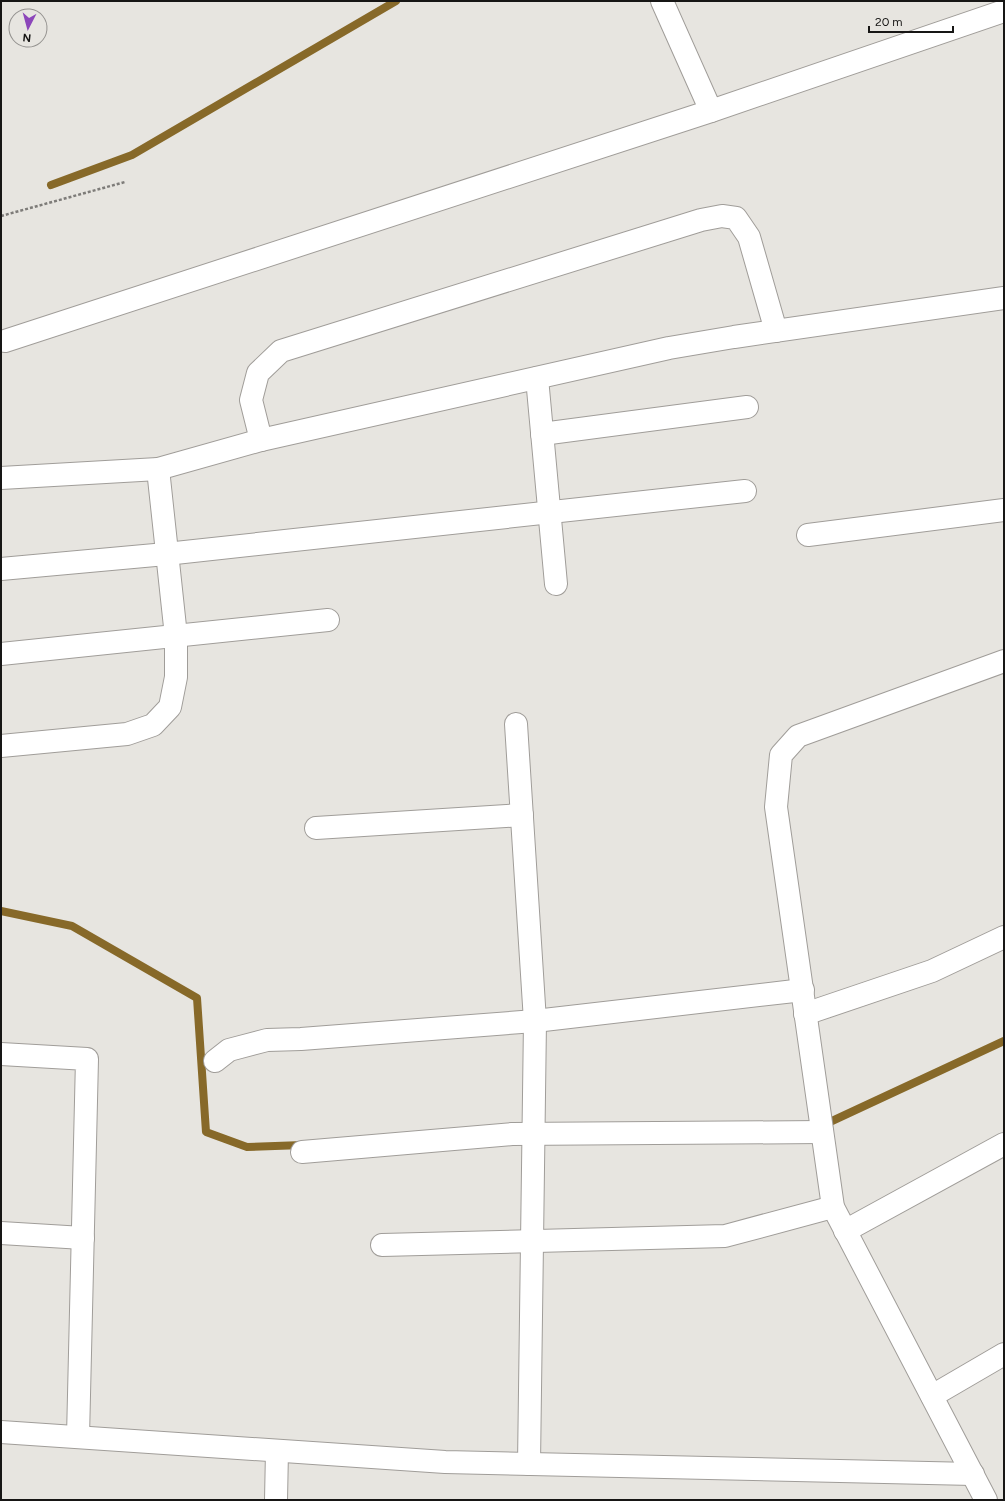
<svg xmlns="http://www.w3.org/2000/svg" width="1005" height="1501" font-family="Figtree,sans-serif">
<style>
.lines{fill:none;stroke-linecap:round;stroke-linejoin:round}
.stream{stroke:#876929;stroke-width:8}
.minor-casing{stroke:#a09d99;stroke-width:24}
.path{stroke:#7e7c79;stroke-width:2.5;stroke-dasharray:3 2;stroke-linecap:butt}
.minor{stroke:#fff;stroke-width:22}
</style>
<rect width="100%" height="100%" fill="#e7e5e0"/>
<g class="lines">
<!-- stream -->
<g class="stream">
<polyline points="51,185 132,155 396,1"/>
<polyline points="1,911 72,926 197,998 206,1132 247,1147 303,1145"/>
<polyline points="832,1121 1004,1041"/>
</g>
<!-- minor casing -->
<g class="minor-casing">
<g id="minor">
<polyline points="662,1 711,111"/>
<polyline points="5,341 711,111 1004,11"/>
<polyline points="537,378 556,584"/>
<polyline points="542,434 747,407"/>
<polyline points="261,440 251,400 258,373 281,351 701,220 722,216 736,218 749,237 776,331"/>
<polyline points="1,478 158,469 261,440 669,348 734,337 1004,298"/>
<polyline points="808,535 1004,510"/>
<polyline points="1,569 166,554 745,491"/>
<polyline points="1,654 328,620"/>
<polyline points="516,724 535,1021 529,1464"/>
<polyline points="1,746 127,734 153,725 170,707 176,677 176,636 158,469"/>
<polyline points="316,828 522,815"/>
<polyline points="805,1014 932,971 1004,937"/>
<polyline points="1,1054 87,1059 78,1437"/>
<polyline points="215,1061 229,1050 267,1040 301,1039 535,1021 803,990"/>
<polyline points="302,1152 512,1134 822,1132"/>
<polyline points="845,1231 1004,1144"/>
<polyline points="1,1233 83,1238"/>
<polyline points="382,1245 725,1236 833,1207"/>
<polyline points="932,1396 1004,1354"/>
<polyline points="1,1432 445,1462 973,1474"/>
<polyline points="276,1500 277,1451"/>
<polyline points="986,1500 833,1207 776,807 781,755 798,736 1004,661"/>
</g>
</g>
<!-- path -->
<polyline class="path" points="1,216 125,182"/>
<!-- minor -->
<use href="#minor" class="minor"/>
</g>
<!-- border -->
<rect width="1005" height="1501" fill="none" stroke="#171615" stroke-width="4"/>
<!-- north arrow -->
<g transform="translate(28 28) rotate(186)"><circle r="19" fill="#e7e5e0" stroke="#94928f"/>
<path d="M0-3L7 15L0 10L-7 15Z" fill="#8c46ba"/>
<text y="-6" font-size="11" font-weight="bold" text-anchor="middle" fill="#171615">N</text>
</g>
<!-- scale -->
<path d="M869 26v6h84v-6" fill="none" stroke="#171615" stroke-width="2"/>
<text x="875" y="26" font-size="12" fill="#171615" stroke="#e7e5e0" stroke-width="3" paint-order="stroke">20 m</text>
</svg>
